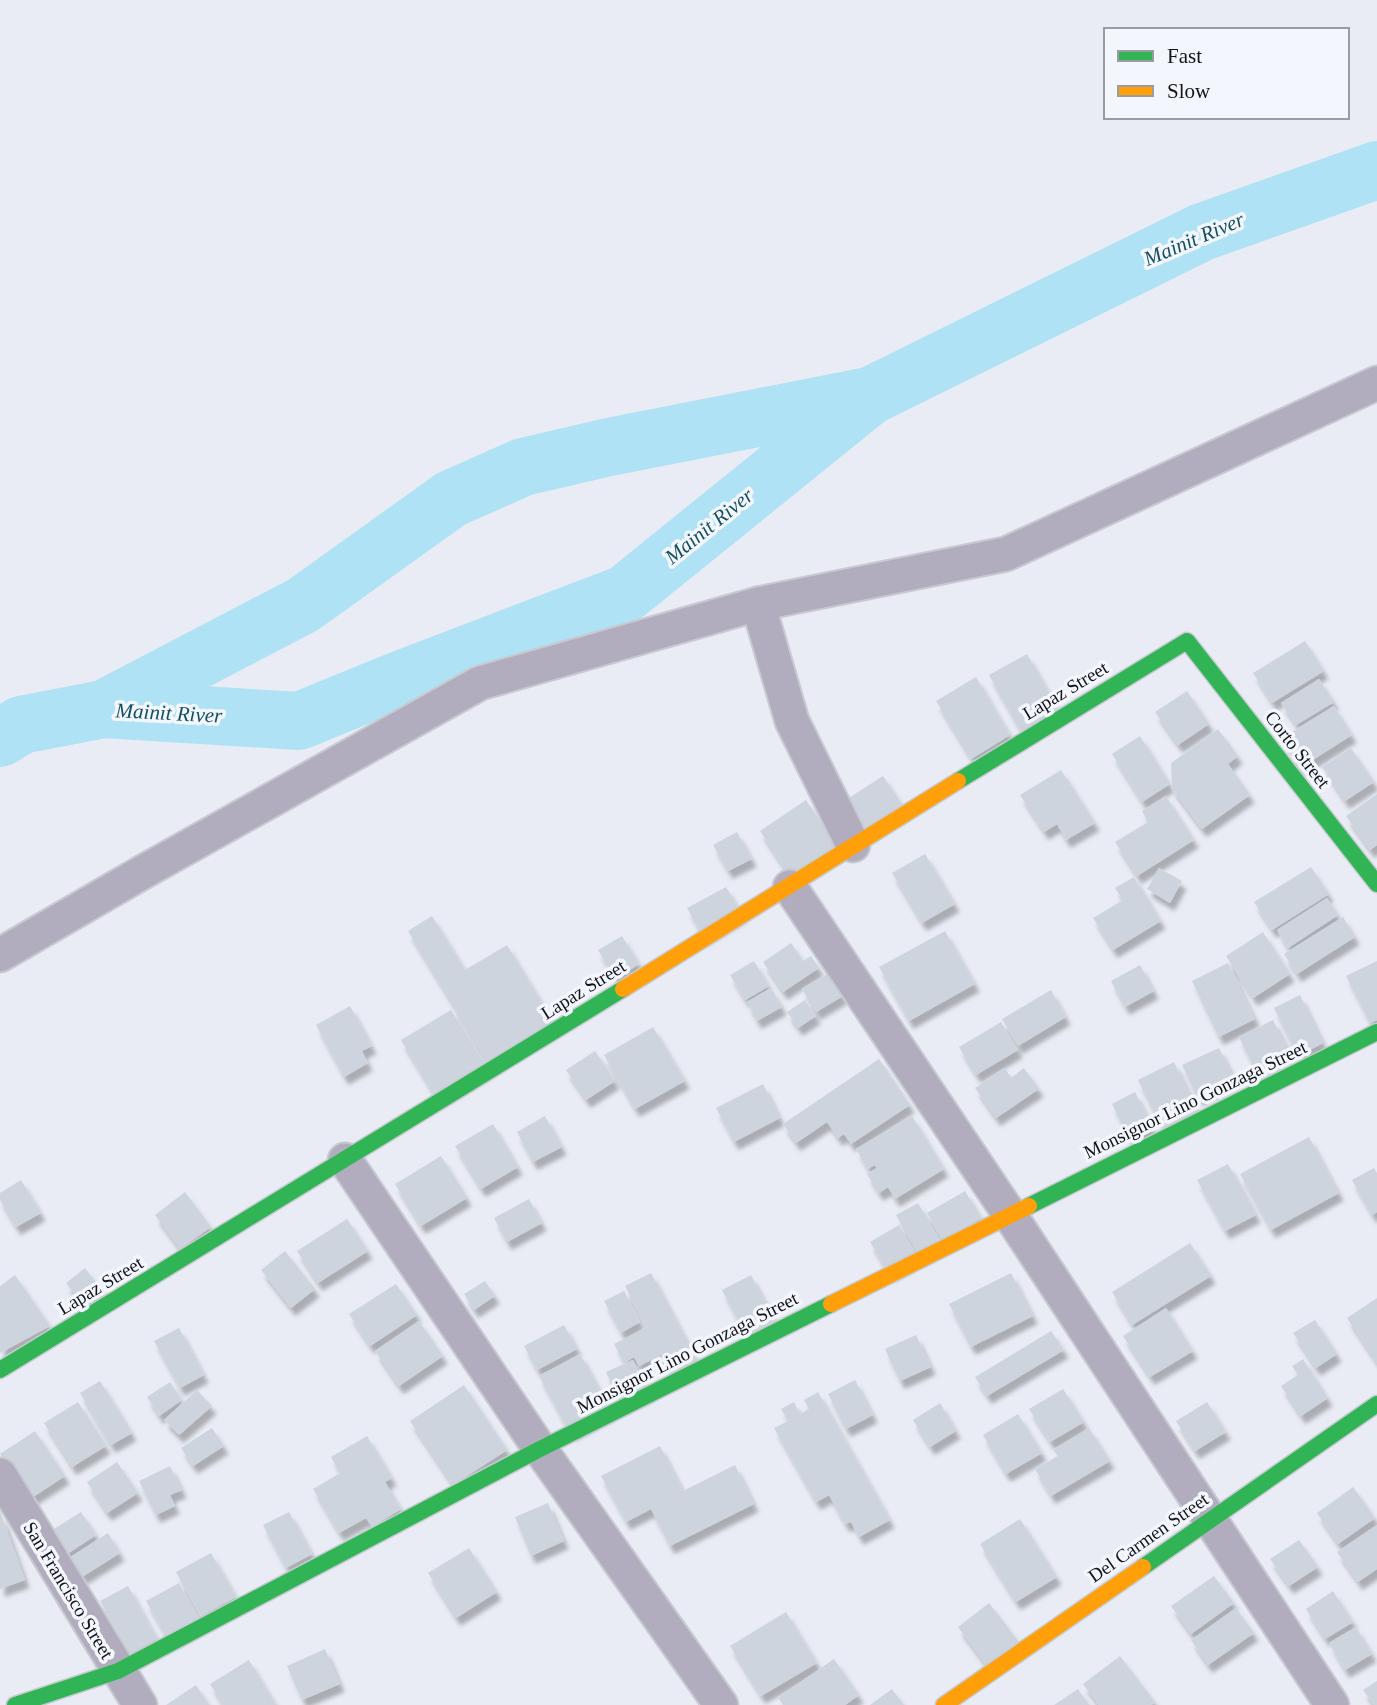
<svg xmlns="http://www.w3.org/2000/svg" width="1377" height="1705" font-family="Georgia,serif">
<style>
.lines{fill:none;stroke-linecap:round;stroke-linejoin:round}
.river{stroke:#afe2f4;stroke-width:58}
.building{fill:#cdd4dd;filter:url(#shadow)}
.street-casing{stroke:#c7cad0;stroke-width:37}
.fast-casing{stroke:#c7cad0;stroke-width:19}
.slow-casing{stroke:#c7cad0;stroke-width:19}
.street{stroke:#b1adbe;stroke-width:33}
.fast{stroke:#30b455;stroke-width:16}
.slow{stroke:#ff9f0a;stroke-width:16}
.labels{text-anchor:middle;stroke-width:7;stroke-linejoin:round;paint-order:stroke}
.street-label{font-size:19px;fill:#121419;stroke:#f4f6fd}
.water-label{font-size:21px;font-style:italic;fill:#145060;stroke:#f4f6fd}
</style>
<defs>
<filter id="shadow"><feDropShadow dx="4.5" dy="8" stdDeviation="2" flood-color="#0004"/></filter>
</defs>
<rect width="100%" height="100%" fill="#e9ecf4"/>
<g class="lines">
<!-- river -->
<g class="river">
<polyline points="104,709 303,605 451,499 523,467 609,447 864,397"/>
<polyline points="0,738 21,725 104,709 299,721 397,681 625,594 870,396 1202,232 1377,170"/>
</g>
</g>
<!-- building -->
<g class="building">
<polygon points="1305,641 1324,671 1272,703 1253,673"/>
<polygon points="1027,654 1059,710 1021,731 989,675"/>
<polygon points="976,677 1010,735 971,759 936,701"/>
<polygon points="1319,679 1334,702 1296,725 1281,703"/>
<polygon points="1187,691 1209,724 1178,745 1155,712"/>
<polygon points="1334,706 1352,735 1300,768 1282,738"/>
<polygon points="1218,729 1238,756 1228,764 1250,795 1202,829 1172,789 1171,763"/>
<polygon points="1140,736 1170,784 1142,802 1112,754"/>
<polygon points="1351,748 1374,782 1345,801 1322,767"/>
<polygon points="1061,770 1095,823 1066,840 1057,824 1044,832 1020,795"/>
<polygon points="883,776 904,807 862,834 841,803"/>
<polygon points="1377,794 1377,845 1370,850 1346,816"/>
<polygon points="1166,796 1194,840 1137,876 1115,842 1148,822 1142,811"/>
<polygon points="806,800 839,849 792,880 760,831"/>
<polygon points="737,832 752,859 728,871 713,845"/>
<polygon points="925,854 955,904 922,923 892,873"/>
<polygon points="1311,867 1329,894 1272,930 1254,902"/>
<polygon points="1159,868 1182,881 1170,903 1147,889"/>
<polygon points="1134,877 1161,921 1113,950 1093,918 1123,900 1115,888"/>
<polygon points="726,887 742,914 703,937 687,908"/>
<polygon points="1327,898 1338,915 1288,948 1277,930"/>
<polygon points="432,916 465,970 507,945 555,1024 489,1064 408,931"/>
<polygon points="1343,917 1355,937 1297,974 1284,954"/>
<polygon points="945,931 975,984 909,1021 879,967"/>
<polygon points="1263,932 1290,974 1253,998 1226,956"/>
<polygon points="622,936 639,964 615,979 598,950"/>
<polygon points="791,943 803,961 811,956 819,968 783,992 763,962"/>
<polygon points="754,961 769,986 745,1000 730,975"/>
<polygon points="1377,961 1377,1020 1370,1023 1346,976"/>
<polygon points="1228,963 1255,1019 1219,1037 1192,981"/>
<polygon points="1140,965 1154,991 1125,1007 1111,981"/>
<polygon points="829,973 843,996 816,1012 802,989"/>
<polygon points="771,988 782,1007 757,1021 747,1002"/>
<polygon points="1051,990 1066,1017 1018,1046 1002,1019"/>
<polygon points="1300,995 1323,1043 1298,1056 1274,1008"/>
<polygon points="805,1000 816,1016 798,1028 787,1012"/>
<polygon points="350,1006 372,1046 362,1051 368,1063 344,1077 316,1025"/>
<polygon points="451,1010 488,1069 437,1099 401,1040"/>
<polygon points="1273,1020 1297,1068 1263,1085 1239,1037"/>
<polygon points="1001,1022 1018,1050 976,1075 959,1047"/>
<polygon points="653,1027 685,1081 635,1109 604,1055"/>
<polygon points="1219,1048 1235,1080 1198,1098 1182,1065"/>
<polygon points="595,1051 615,1081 586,1100 566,1070"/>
<polygon points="879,1059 910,1105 851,1144 844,1134 838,1138 827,1122 796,1143 783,1124"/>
<polygon points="1174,1062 1198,1113 1163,1130 1138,1080"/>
<polygon points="1005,1068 1011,1078 1024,1068 1039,1089 996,1118 975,1088"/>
<polygon points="763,1084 780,1118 734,1142 716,1108"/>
<polygon points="1135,1092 1153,1129 1130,1140 1112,1104"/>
<polygon points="545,1116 562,1147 533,1162 517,1132"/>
<polygon points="912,1116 944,1169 895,1199 888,1187 879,1193 867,1174 877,1168 874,1165 868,1169 856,1149"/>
<polygon points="493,1124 518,1167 481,1189 455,1146"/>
<polygon points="1309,1137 1339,1193 1271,1230 1240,1174"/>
<polygon points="441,1156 467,1198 421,1226 395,1184"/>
<polygon points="1228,1164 1256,1215 1225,1231 1197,1180"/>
<polygon points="1374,1168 1377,1173 1377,1212 1372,1215 1352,1180"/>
<polygon points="21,1180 41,1213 16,1227 0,1200 0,1193"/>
<polygon points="965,1191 981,1218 943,1241 927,1213"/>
<polygon points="185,1192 211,1227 180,1249 155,1215"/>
<polygon points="529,1199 542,1223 507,1242 494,1218"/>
<polygon points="918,1203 942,1244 920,1257 896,1215"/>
<polygon points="347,1219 368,1251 318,1283 297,1251"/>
<polygon points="899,1225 918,1257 889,1274 870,1242"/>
<polygon points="1190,1243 1211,1276 1132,1325 1112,1292"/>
<polygon points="285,1251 315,1289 291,1308 261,1270"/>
<polygon points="85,1268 104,1292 85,1307 66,1283"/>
<polygon points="651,1273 700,1366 674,1379 661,1355 639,1366 634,1357 624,1363 614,1344 647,1327 625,1286"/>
<polygon points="1011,1273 1033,1316 971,1347 949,1304"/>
<polygon points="15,1275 50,1326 0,1353 0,1286"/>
<polygon points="751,1275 777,1324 748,1339 722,1290"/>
<polygon points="485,1281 495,1296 474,1310 464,1294"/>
<polygon points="396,1284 417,1315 370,1346 349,1314"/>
<polygon points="624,1291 640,1322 621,1333 604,1301"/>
<polygon points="1377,1298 1377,1363 1347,1318"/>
<polygon points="1166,1308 1193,1351 1150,1377 1123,1336"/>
<polygon points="1315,1320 1337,1354 1316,1368 1293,1333"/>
<polygon points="419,1321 443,1356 399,1386 375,1351"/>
<polygon points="564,1325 577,1349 537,1370 524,1346"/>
<polygon points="179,1328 204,1375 180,1388 154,1341"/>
<polygon points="1051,1331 1064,1350 987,1396 975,1377"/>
<polygon points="916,1335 931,1367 900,1381 885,1349"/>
<polygon points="580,1354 611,1411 570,1433 539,1376"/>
<polygon points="1303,1359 1328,1398 1301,1416 1281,1386 1298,1375 1292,1366"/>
<polygon points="633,1360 648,1393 621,1405 606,1372"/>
<polygon points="855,1380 873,1415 846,1429 828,1394"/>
<polygon points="100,1381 132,1433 111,1445 80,1393"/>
<polygon points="170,1382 182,1400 159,1416 147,1397"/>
<polygon points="464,1385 507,1450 453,1485 410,1421"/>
<polygon points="1063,1389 1084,1422 1050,1442 1029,1409"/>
<polygon points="197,1390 212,1406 179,1435 164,1420"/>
<polygon points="818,1392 890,1520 859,1537 851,1522 845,1524 829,1495 816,1502 774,1428 788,1421 781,1409 794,1402 800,1414 809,1409 804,1400"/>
<polygon points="78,1402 106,1446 72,1467 44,1423"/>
<polygon points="1207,1402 1226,1432 1195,1451 1176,1421"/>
<polygon points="940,1403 956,1431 930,1447 913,1420"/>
<polygon points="1018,1414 1042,1453 1006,1474 983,1435"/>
<polygon points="212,1428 224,1446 193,1466 181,1448"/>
<polygon points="1089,1428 1110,1461 1051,1496 1035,1469 1058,1456 1053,1450"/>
<polygon points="35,1431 65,1476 30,1499 0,1454"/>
<polygon points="367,1436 392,1478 385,1482 401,1509 372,1527 366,1518 339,1533 313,1489 340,1473 331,1457"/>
<polygon points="660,1446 683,1491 735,1465 754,1504 670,1546 651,1509 626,1522 601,1476"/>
<polygon points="117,1462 138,1493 107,1513 87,1482"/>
<polygon points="170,1466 182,1490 170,1495 175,1506 156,1515 139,1481"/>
<polygon points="1353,1487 1375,1518 1338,1544 1317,1513"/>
<polygon points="548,1503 564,1541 531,1556 515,1517"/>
<polygon points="0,1511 25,1580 0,1589"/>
<polygon points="81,1512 96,1535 64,1556 49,1532"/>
<polygon points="289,1512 312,1554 286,1568 263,1525"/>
<polygon points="1020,1519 1057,1577 1016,1602 980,1544"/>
<polygon points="1377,1525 1377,1569 1358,1582 1337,1552"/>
<polygon points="108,1533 120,1553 82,1577 69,1558"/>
<polygon points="1299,1540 1318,1567 1289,1586 1270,1559"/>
<polygon points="469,1548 497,1592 456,1618 428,1573"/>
<polygon points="211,1553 236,1597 201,1616 176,1572"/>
<polygon points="1214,1576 1234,1603 1191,1634 1171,1606"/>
<polygon points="179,1583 201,1623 169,1641 146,1601"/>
<polygon points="128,1586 157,1639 130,1654 100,1601"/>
<polygon points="1333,1591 1353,1622 1325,1639 1306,1609"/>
<polygon points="989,1603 1019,1642 987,1666 958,1627"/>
<polygon points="1236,1608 1254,1633 1208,1665 1191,1640"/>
<polygon points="786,1612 817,1663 761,1696 730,1646"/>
<polygon points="1356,1627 1372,1654 1345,1670 1329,1643"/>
<polygon points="325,1649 340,1684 302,1700 287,1666"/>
<polygon points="1120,1656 1155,1702 1151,1705 1099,1705 1083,1684"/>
<polygon points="834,1659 859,1695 845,1705 783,1705 778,1698"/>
<polygon points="249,1660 276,1705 223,1705 210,1684"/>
<polygon points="1377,1681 1377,1705 1374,1705 1363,1690"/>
<polygon points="196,1685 209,1705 166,1705"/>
<polygon points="892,1689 904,1705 870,1705"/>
<polygon points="1078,1689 1089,1705 1054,1705"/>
</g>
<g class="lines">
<!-- street casing -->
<g class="street-casing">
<g id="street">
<polyline points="758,604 792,721 853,845"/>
<polyline points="790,887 1010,1215 1332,1705"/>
<polyline points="0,955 143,872 480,683 758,604 1006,554 1377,383"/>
<polyline points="345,1160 540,1449 721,1705"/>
<polyline points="0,1475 140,1705"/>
</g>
</g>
<!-- fast casing -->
<g class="fast-casing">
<g id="fast">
<polyline points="958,781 1187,641 1377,884"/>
<polyline points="1029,1206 1377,1032"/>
<polyline points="0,1370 623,989"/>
<polyline points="1143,1567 1377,1404"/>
<polyline points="15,1705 118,1671 540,1449 831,1304"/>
</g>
</g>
<!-- slow casing -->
<g class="slow-casing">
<g id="slow">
<polyline points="623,989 958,781"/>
<polyline points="831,1304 1029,1206"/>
<polyline points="944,1705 1143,1567"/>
</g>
</g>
<!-- street -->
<use href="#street" class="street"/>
<!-- fast -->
<use href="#fast" class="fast"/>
<!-- slow -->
<use href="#slow" class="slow"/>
</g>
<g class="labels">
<!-- street labels -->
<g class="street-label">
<text transform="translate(1065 690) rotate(-31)" y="7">Lapaz Street</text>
<text transform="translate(1298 749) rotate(52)" y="7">Corto Street</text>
<text transform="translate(583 989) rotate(-32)" y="7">Lapaz Street</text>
<text transform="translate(1195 1099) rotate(-26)" y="7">Monsignor Lino Gonzaga Street</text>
<text transform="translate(100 1285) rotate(-31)" y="7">Lapaz Street</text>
<text transform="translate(687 1352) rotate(-27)" y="7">Monsignor Lino Gonzaga Street</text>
<text transform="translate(1148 1537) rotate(-35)" y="7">Del Carmen Street</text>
<text transform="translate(69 1590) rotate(59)" y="7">San Francisco Street</text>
</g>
<!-- water labels -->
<g class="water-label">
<text transform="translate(1194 239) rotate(-23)" y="7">Mainit River</text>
<text transform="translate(709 526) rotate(-39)" y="7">Mainit River</text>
<text transform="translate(169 713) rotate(3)" y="7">Mainit River</text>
</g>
</g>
<!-- legend -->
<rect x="1104" y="28" width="245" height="91" fill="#f4f6fd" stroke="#9a9ca2" stroke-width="2"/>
<rect x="1118" y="51" width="35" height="10" fill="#30b455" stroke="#9a9ca2" stroke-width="2"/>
<text x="1167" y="63" font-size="21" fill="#121419">Fast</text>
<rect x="1118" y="86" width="35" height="10" fill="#ff9f0a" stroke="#9a9ca2" stroke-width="2"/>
<text x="1167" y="98" font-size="21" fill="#121419">Slow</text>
</svg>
